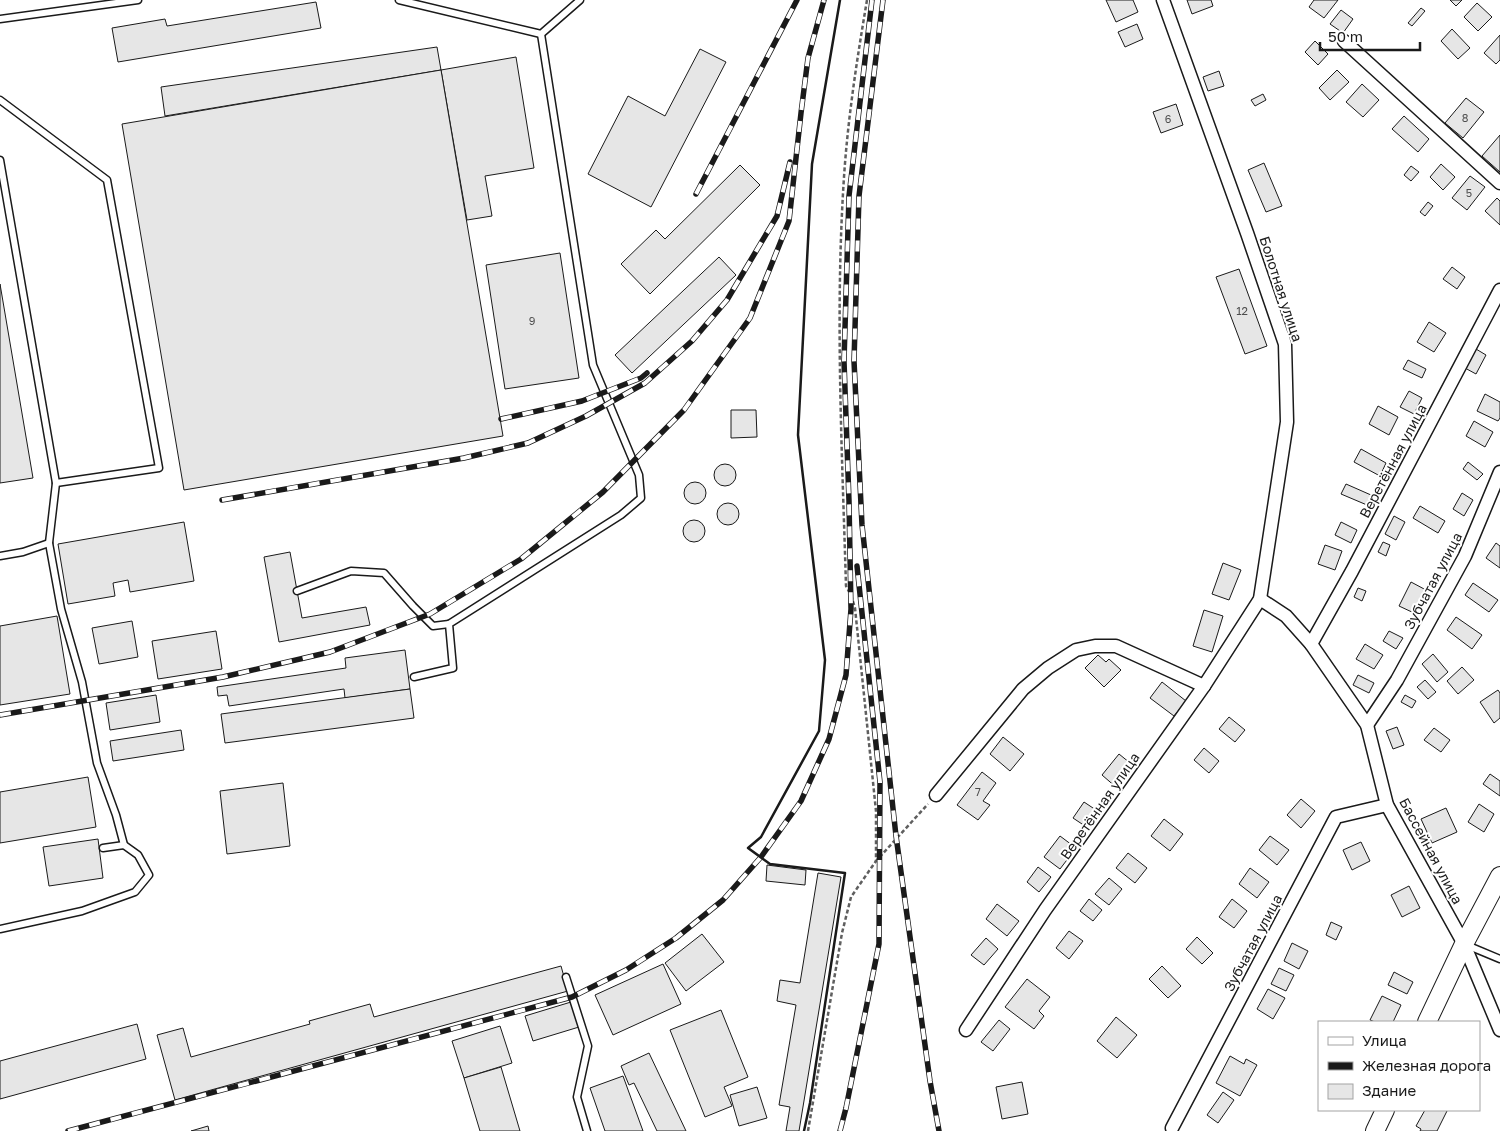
<svg xmlns="http://www.w3.org/2000/svg" width="1500" height="1131" font-family="'Golos Text',sans-serif">
<style>
.building{fill:#e6e6e6;stroke:#1a1a1a}
.lines{fill:none;stroke-linecap:round;stroke-linejoin:round}
.service-casing{stroke:#1a1a1a;stroke-width:9}
.minor-casing{stroke:#1a1a1a;stroke-width:15}
.secondary-casing{stroke:#1a1a1a;stroke-width:20}
.path{stroke:#5f5f5f;stroke-width:2.5;stroke-dasharray:4 2.5;stroke-linecap:butt}
.service{stroke:#fff;stroke-width:6}
.minor{stroke:#fff;stroke-width:12}
.secondary{stroke:#fff;stroke-width:18}
.rail-casing{stroke:#1a1a1a;stroke-width:5.5}
.rail{stroke:#fff;stroke-width:4;stroke-dasharray:11;stroke-linecap:butt}
.wall{stroke:#1a1a1a;stroke-width:2.5}
.labels{text-anchor:middle;stroke-width:4;stroke-linejoin:round;paint-order:stroke}
.number-label{font-size:11px;fill:#4d4d4d}
.street-label{font-size:14px;fill:#1a1a1a;stroke:#fff}
</style>
<rect width="100%" height="100%" fill="#fff"/>
<!-- building -->
<g class="building">
<polygon points="1106,0 1133,0 1138,12 1116,22"/>
<polygon points="1187,0 1211,0 1213,6 1192,14"/>
<polygon points="1314,0 1338,0 1324,18 1309,7"/>
<polygon points="1450,0 1462,0 1456,6"/>
<polygon points="316,2 321,28 118,62 112,28 165,19 167,26"/>
<polygon points="1477,3 1492,17 1478,31 1464,17"/>
<polygon points="1421,8 1425,11 1412,26 1408,23"/>
<polygon points="1341,10 1353,19 1343,33 1330,24"/>
<polygon points="1137,24 1143,39 1125,47 1118,32"/>
<polygon points="1452,29 1470,48 1458,59 1441,41"/>
<polygon points="1500,35 1500,60 1496,64 1484,53"/>
<polygon points="1315,41 1328,54 1318,65 1305,52"/>
<polygon points="437,47 441,70 165,116 161,87"/>
<polygon points="700,49 726,62 651,207 588,174 628,96 665,116"/>
<polygon points="516,57 534,168 485,176 492,216 467,220 441,70"/>
<polygon points="441,70 503,436 184,490 122,124"/>
<polygon points="1337,70 1349,82 1330,100 1319,88"/>
<polygon points="1219,71 1224,86 1208,91 1203,77"/>
<polygon points="1362,84 1379,100 1363,117 1346,102"/>
<polygon points="1263,94 1266,100 1255,106 1251,100"/>
<polygon points="1466,98 1484,112 1463,138 1445,123"/>
<polygon points="1176,104 1183,125 1161,133 1153,112"/>
<polygon points="1404,116 1429,139 1418,152 1392,129"/>
<polygon points="1500,135 1500,172 1482,156"/>
<polygon points="1264,163 1282,206 1266,212 1248,170"/>
<polygon points="1441,164 1455,177 1443,190 1430,177"/>
<polygon points="740,165 760,185 650,294 621,264 656,230 665,239"/>
<polygon points="1411,166 1419,172 1411,181 1404,175"/>
<polygon points="1470,176 1485,187 1467,210 1452,198"/>
<polygon points="1497,198 1500,201 1500,225 1485,211"/>
<polygon points="1428,202 1433,206 1425,216 1420,212"/>
<polygon points="560,253 579,378 505,389 486,265"/>
<polygon points="719,257 736,275 632,373 615,355"/>
<polygon points="1452,267 1465,277 1457,289 1443,279"/>
<polygon points="1239,269 1267,346 1245,354 1216,277"/>
<polygon points="0,284 33,478 0,483"/>
<polygon points="1429,322 1446,333 1434,352 1417,342"/>
<polygon points="1476,349 1486,355 1476,374 1465,368"/>
<polygon points="1408,360 1426,369 1422,378 1403,369"/>
<polygon points="1409,391 1422,398 1414,414 1400,407"/>
<polygon points="1485,394 1500,402 1500,418 1498,421 1477,411"/>
<polygon points="1378,406 1398,417 1389,435 1369,424"/>
<polygon points="731,410 756,410 757,437 731,438"/>
<polygon points="1474,421 1493,432 1485,447 1466,436"/>
<polygon points="1361,449 1386,463 1380,476 1354,462"/>
<polygon points="1468,462 1483,474 1477,480 1463,469"/>
<circle cx="725" cy="475" r="11"/>
<circle cx="695" cy="493" r="11"/>
<polygon points="1346,484 1371,495 1367,505 1341,494"/>
<polygon points="1462,493 1473,500 1464,516 1453,509"/>
<circle cx="728" cy="514" r="11"/>
<polygon points="1420,506 1445,521 1438,533 1413,518"/>
<polygon points="1394,516 1405,522 1396,540 1385,534"/>
<circle cx="694" cy="531" r="11"/>
<polygon points="184,522 194,581 130,592 128,580 113,583 115,596 68,604 58,544"/>
<polygon points="1341,522 1357,530 1351,543 1335,535"/>
<polygon points="1383,542 1390,545 1386,556 1378,552"/>
<polygon points="1496,543 1500,546 1500,568 1486,558"/>
<polygon points="1325,545 1342,551 1335,570 1318,564"/>
<polygon points="290,552 302,618 366,607 370,625 279,642 264,557"/>
<polygon points="1223,563 1241,570 1229,600 1212,594"/>
<polygon points="1411,582 1426,590 1414,613 1399,606"/>
<polygon points="1473,583 1498,600 1489,612 1465,595"/>
<polygon points="1358,588 1366,591 1362,601 1354,597"/>
<polygon points="1204,610 1223,616 1212,652 1193,646"/>
<polygon points="57,616 70,694 0,705 0,626"/>
<polygon points="1456,617 1482,635 1472,649 1447,630"/>
<polygon points="132,621 138,657 99,664 92,628"/>
<polygon points="216,631 222,669 158,679 152,641"/>
<polygon points="1389,631 1403,638 1396,649 1383,641"/>
<polygon points="1365,644 1383,655 1374,669 1356,659"/>
<polygon points="405,650 410,689 345,698 344,689 229,706 227,695 218,696 217,687 346,668 345,658"/>
<polygon points="1433,654 1448,672 1437,682 1422,664"/>
<polygon points="1098,655 1106,662 1109,659 1121,670 1104,687 1085,668"/>
<polygon points="1462,667 1474,680 1458,694 1447,681"/>
<polygon points="1358,675 1374,683 1369,693 1353,685"/>
<polygon points="1425,680 1436,692 1428,699 1417,687"/>
<polygon points="1162,682 1186,701 1174,716 1150,698"/>
<polygon points="410,689 414,718 225,743 221,714"/>
<polygon points="1498,690 1500,693 1500,718 1494,723 1480,702"/>
<polygon points="156,695 160,722 110,730 106,703"/>
<polygon points="1405,695 1416,701 1412,708 1401,702"/>
<polygon points="1229,717 1245,730 1235,742 1219,729"/>
<polygon points="1397,727 1404,745 1393,749 1386,731"/>
<polygon points="1434,728 1450,740 1441,752 1424,740"/>
<polygon points="181,730 184,750 113,761 110,741"/>
<polygon points="1003,737 1024,754 1010,771 990,754"/>
<polygon points="1204,748 1219,761 1209,773 1194,760"/>
<polygon points="1119,754 1135,767 1117,788 1102,775"/>
<polygon points="982,772 996,783 983,801 990,805 978,820 957,805"/>
<polygon points="1490,774 1500,781 1500,796 1483,784"/>
<polygon points="88,777 96,827 0,843 0,792"/>
<polygon points="283,783 290,846 227,854 220,791"/>
<polygon points="1301,799 1315,811 1301,828 1287,815"/>
<polygon points="1084,802 1099,812 1088,828 1073,818"/>
<polygon points="1479,804 1494,814 1484,832 1468,822"/>
<polygon points="1446,808 1457,832 1432,843 1421,819"/>
<polygon points="1164,819 1183,834 1170,851 1151,836"/>
<polygon points="1060,836 1076,848 1060,869 1044,857"/>
<polygon points="1270,836 1289,850 1277,865 1259,850"/>
<polygon points="98,839 103,878 49,886 43,847"/>
<polygon points="1361,842 1370,861 1352,870 1343,850"/>
<polygon points="1128,853 1147,868 1135,883 1116,868"/>
<polygon points="767,865 806,870 805,885 766,881"/>
<polygon points="1038,867 1051,877 1039,892 1027,882"/>
<polygon points="1250,868 1269,882 1257,898 1239,884"/>
<polygon points="818,873 841,877 799,1131 786,1131 790,1107 779,1105 796,1005 777,1001 780,980 800,983"/>
<polygon points="1109,878 1122,889 1109,905 1095,894"/>
<polygon points="1409,886 1420,908 1402,917 1391,895"/>
<polygon points="1089,899 1102,910 1093,921 1080,911"/>
<polygon points="1232,899 1247,911 1234,928 1219,917"/>
<polygon points="997,904 1019,921 1007,936 986,919"/>
<polygon points="1331,922 1342,927 1336,940 1326,935"/>
<polygon points="1069,931 1083,941 1069,959 1056,948"/>
<polygon points="702,934 724,962 686,991 665,963"/>
<polygon points="1197,937 1213,953 1202,964 1186,949"/>
<polygon points="986,938 998,949 984,965 971,955"/>
<polygon points="1292,943 1308,951 1299,969 1284,961"/>
<polygon points="663,964 681,1004 613,1035 595,995"/>
<polygon points="561,966 568,991 175,1100 157,1035 183,1028 191,1057 310,1024 309,1021 370,1004 374,1017"/>
<polygon points="1162,966 1181,986 1168,998 1149,979"/>
<polygon points="1279,968 1294,975 1286,991 1271,984"/>
<polygon points="1394,972 1413,982 1407,994 1388,985"/>
<polygon points="1027,979 1050,997 1039,1011 1044,1016 1034,1029 1005,1007"/>
<polygon points="1268,989 1285,998 1273,1019 1257,1009"/>
<polygon points="1382,996 1401,1005 1393,1022 1375,1022 1370,1020"/>
<polygon points="571,1002 579,1027 533,1041 525,1016"/>
<polygon points="721,1010 748,1077 724,1087 732,1106 705,1117 670,1030"/>
<polygon points="1116,1017 1137,1035 1117,1058 1097,1041"/>
<polygon points="999,1020 1010,1029 993,1051 981,1042"/>
<polygon points="137,1024 146,1059 0,1099 0,1061"/>
<polygon points="500,1026 512,1063 464,1078 452,1041"/>
<polygon points="649,1053 686,1131 657,1131 634,1083 629,1085 621,1066"/>
<polygon points="1230,1056 1244,1064 1246,1059 1257,1065 1240,1096 1216,1083"/>
<polygon points="501,1067 520,1131 480,1131 464,1078"/>
<polygon points="623,1076 643,1131 605,1131 590,1088"/>
<polygon points="1022,1082 1028,1114 1002,1119 996,1087"/>
<polygon points="757,1087 767,1118 739,1126 730,1095"/>
<polygon points="1223,1092 1234,1100 1218,1123 1207,1115"/>
<polygon points="1425,1110 1444,1110 1447,1111 1437,1131 1420,1131 1421,1129 1416,1126"/>
<polygon points="208,1126 209,1131 191,1131"/>
</g>
<g class="lines">
<!-- service casing -->
<g class="service-casing">
<g id="service">
<polyline points="399,0 541,34 580,0"/>
<polyline points="0,19 138,0"/>
<polyline points="0,100 107,180 159,468 56,483"/>
<polyline points="0,160 56,483 49,543 61,609 82,682 97,763 116,815 124,845 103,848"/>
<polyline points="0,556 23,552 49,543"/>
<polyline points="297,591 351,571 384,573 413,606 433,626 449,624"/>
<polyline points="414,677 453,668 449,624 621,515 641,498 639,475 593,365 541,34"/>
<polyline points="0,929 82,911 135,892 149,875 138,855 124,845"/>
<polyline points="1464,944 1500,959"/>
<polyline points="566,977 588,1046 577,1097 587,1131"/>
</g>
</g>
<!-- minor casing -->
<g class="minor-casing">
<g id="minor">
<polyline points="1344,41 1500,183"/>
<polyline points="1260,599 1286,616 1311,644 1367,725 1387,805 1464,944 1500,1030"/>
<polyline points="1311,644 1352,571 1500,290"/>
<polyline points="1367,725 1397,680 1465,556 1500,472"/>
<polyline points="936,795 1023,689 1048,668 1076,650 1095,646 1116,646 1204,686"/>
<polyline points="966,1030 1045,910 1204,686 1260,599 1287,422 1285,344 1247,233 1163,0"/>
<polyline points="1172,1128 1336,817 1387,805"/>
</g>
</g>
<!-- secondary casing -->
<g class="secondary-casing">
<g id="secondary">
<polyline points="1427,1022 1464,944 1500,876"/>
<polyline points="1375,1131 1385,1110"/>
</g>
</g>
<!-- path -->
<g class="path">
<path d="M867,0C857,59 848,117 844,177C835,313 842,449 846,586L851,595L855,608L876,811V861L928,804"/>
<polyline points="808,1131 842,933 851,897 876,861"/>
</g>
<!-- service -->
<use href="#service" class="service"/>
<!-- minor -->
<use href="#minor" class="minor"/>
<!-- secondary -->
<use href="#secondary" class="secondary"/>
<!-- rail casing -->
<g class="rail-casing">
<g id="rail">
<polyline points="883,0 859,196 854,361 862,525 896,836 930,1081 939,1131"/>
<polyline points="696,194 797,0"/>
<polyline points="501,419 582,401 641,378 647,373"/>
<polyline points="222,500 464,458 528,443 586,416 645,383 692,341 727,300 777,216 790,162"/>
<polyline points="0,715 223,677 330,652 430,614 521,559 603,492 684,410 750,318 789,221 801,113 808,58 824,0"/>
<polyline points="68,1131 572,997 626,970 676,938 723,900 761,857 801,801 829,739 846,675 851,609 849,501 844,361 849,196 872,0"/>
<polyline points="840,1131 846,1108 879,944 880,782 857,566"/>
</g>
</g>
<!-- rail -->
<use href="#rail" class="rail"/>
<!-- wall -->
<polyline class="wall" points="804,1131 810,1103 845,873 770,864 748,848 761,837 819,731 825,660 798,435 812,164 840,0"/>
</g>
<g class="labels">
<!-- number labels -->
<g class="number-label">
<text x="1465" y="122">8</text>
<text x="1168" y="123">6</text>
<text x="1469" y="197">5</text>
<text x="1242" y="315">12</text>
<text x="532" y="325">9</text>
<text x="978" y="796">7</text>
</g>
<!-- street labels -->
<g class="street-label">
<text transform="translate(1281 289) rotate(72)" y="5">Болотная улица</text>
<text transform="translate(1393 461) rotate(-62)" y="5">Веретённая улица</text>
<text transform="translate(1433 581) rotate(-62)" y="5">Зубчатая улица</text>
<text transform="translate(1100 806) rotate(-55)" y="5">Веретённая улица</text>
<text transform="translate(1431 851) rotate(62)" y="5">Бассейная улица</text>
<text transform="translate(1253 943) rotate(-62)" y="5">Зубчатая улица</text>
</g>
</g>
<!-- legend -->
<rect x="1318" y="1021" width="162" height="90" fill="#ffffff" stroke="#a3a3a3"/>
<rect x="1328" y="1037" width="25" height="8" fill="#ffffff" stroke="#a3a3a3"/>
<text x="1362" y="1046" font-size="15" fill="#1a1a1a">Улица</text>
<rect x="1328" y="1062" width="25" height="8" fill="#1a1a1a" stroke="#a3a3a3"/>
<text x="1362" y="1071" font-size="15" fill="#1a1a1a">Железная дорога</text>
<rect x="1328" y="1084" width="25" height="15" fill="#e6e6e6" stroke="#a3a3a3"/>
<text x="1362" y="1096" font-size="15" fill="#1a1a1a">Здание</text>
<!-- scale -->
<path d="M1320 42v8h100v-8" fill="none" stroke="#1a1a1a" stroke-width="2.5"/>
<text x="1328" y="42" font-size="15" fill="#1a1a1a" stroke="#ffffff" stroke-width="4" paint-order="stroke">50 m</text>
</svg>
